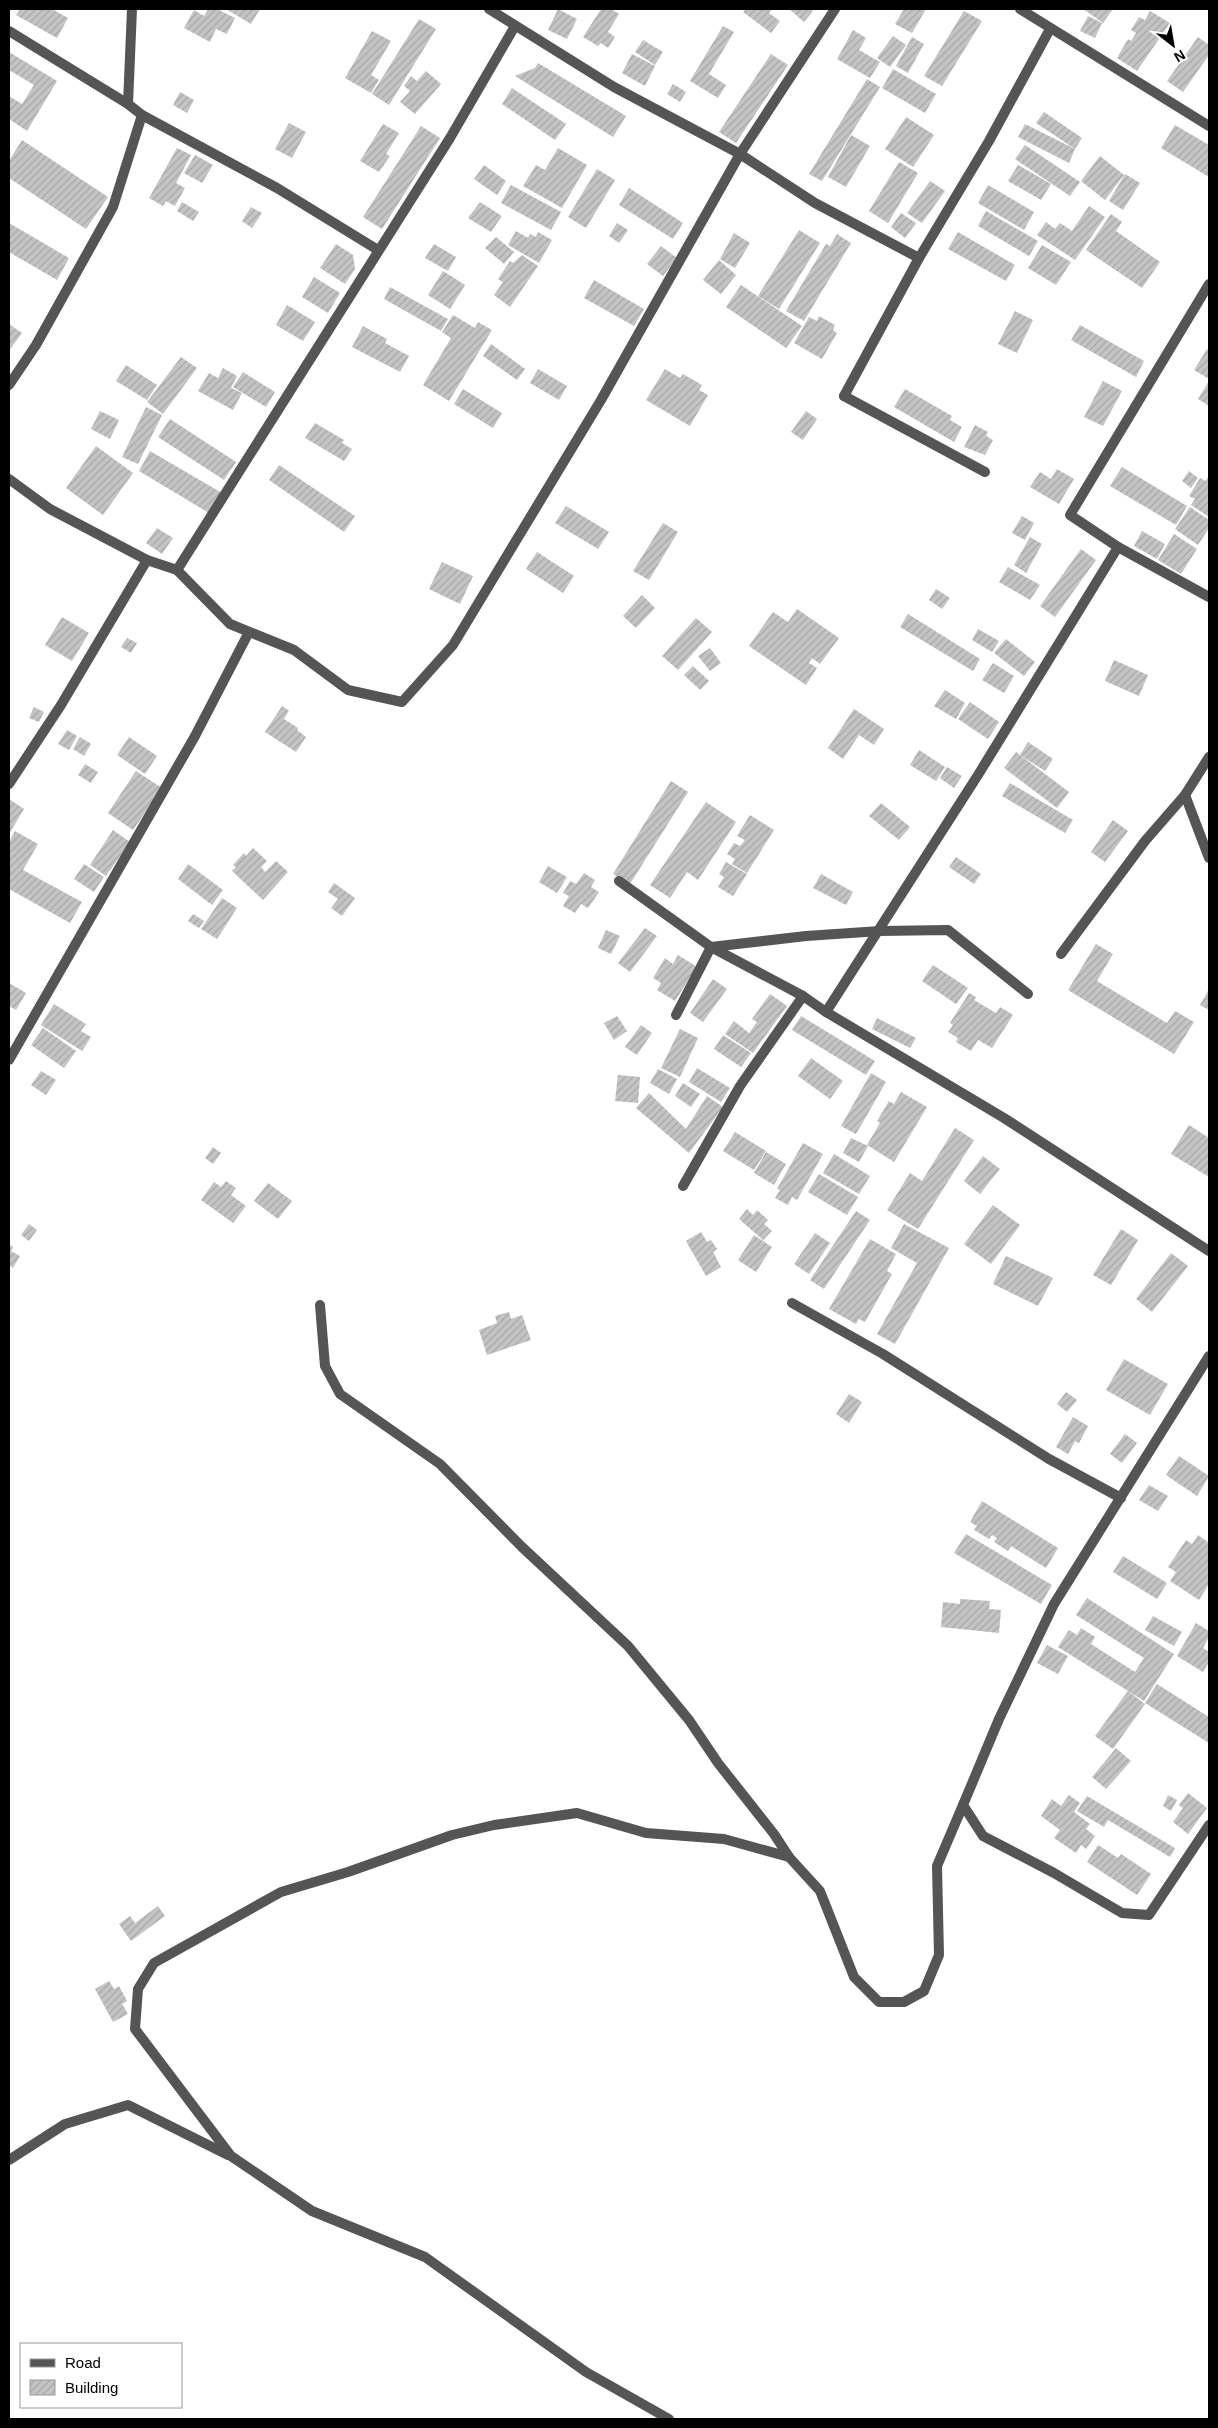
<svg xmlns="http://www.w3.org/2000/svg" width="1218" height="2428" font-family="Helvetica,sans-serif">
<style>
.building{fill:url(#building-hatch)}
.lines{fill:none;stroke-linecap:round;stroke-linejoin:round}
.service{stroke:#555;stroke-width:10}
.minor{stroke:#555;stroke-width:10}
</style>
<defs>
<pattern id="building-hatch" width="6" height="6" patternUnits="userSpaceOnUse" patternTransform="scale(1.25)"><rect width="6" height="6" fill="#c4c4c4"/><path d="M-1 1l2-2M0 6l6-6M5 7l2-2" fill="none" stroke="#a7a7a7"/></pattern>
</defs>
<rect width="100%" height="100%" fill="#fff"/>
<!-- building -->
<g class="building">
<polygon points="20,9 52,9 68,18 57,38 16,15"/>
<polygon points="208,9 217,9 235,18 227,34 216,29 210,42 184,28 194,10 204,16"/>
<polygon points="226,9 260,9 251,24"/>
<polygon points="558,9 577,19 567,39 548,30"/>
<polygon points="601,9 611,9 619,14 608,32 615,37 608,48 601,43 598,46 583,37"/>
<polygon points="746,9 772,9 769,13 780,21 771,33 743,12"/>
<polygon points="789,9 810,9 813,11 804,22"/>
<polygon points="904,9 926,9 912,33 895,24"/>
<polygon points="1083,9 1113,9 1103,23"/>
<polygon points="964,11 982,21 942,86 924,76"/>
<polygon points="1150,11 1170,23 1137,71 1117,58 1128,39 1131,41 1136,33 1131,30 1139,17 1145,20"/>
<polygon points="1088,16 1102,23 1095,38 1080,31"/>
<polygon points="419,19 436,29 389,105 372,94"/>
<polygon points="723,26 734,32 709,74 726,85 718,98 690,81"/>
<polygon points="853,30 866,38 859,50 880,62 870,78 837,59"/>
<polygon points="372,31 391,41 371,75 379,80 371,93 345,78"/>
<polygon points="893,36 906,45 890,67 877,58"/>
<polygon points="912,37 924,44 908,73 896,66"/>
<polygon points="1198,37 1209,45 1209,55 1183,92 1167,81"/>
<polygon points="643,40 663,52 655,65 635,52"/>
<polygon points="9,52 57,81 27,131 9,119 9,96 22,104 34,85 9,70"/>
<polygon points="632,54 655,66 645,86 622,73"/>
<polygon points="771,54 788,65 736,143 719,132"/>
<polygon points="538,63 626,116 613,137 515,76 535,68"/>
<polygon points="893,69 936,94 925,113 882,88"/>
<polygon points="426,71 441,84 415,114 400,102 410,91 404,86 411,76 417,81"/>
<polygon points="867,79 880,87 822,181 809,174"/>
<polygon points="673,84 686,92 680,102 667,94"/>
<polygon points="512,88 566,124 555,140 502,104"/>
<polygon points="180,92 194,100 187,113 173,105"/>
<polygon points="1044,112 1082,138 1075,149 1036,123"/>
<polygon points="906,117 934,135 913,167 885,149"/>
<polygon points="289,123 306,132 292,158 275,149"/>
<polygon points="383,124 399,133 386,154 390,156 379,172 360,161"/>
<polygon points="1025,124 1075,149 1069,163 1018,137"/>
<polygon points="1175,125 1209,145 1209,177 1161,148"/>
<polygon points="421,126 440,138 382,229 363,217"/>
<polygon points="851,135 870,146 846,187 828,177"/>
<polygon points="22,140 108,197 86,229 9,178 9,161"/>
<polygon points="1025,145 1080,182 1070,196 1015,159"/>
<polygon points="177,148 191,155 176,183 185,188 175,206 166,201 163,206 149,198"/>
<polygon points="558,148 587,165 562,208 523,186 536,165 545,170"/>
<polygon points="195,155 213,165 202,183 184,173"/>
<polygon points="1100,156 1124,175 1105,200 1081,181"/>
<polygon points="899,162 918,173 888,223 869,211"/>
<polygon points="484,165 506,181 497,195 474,179"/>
<polygon points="1018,165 1051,184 1041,200 1008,181"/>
<polygon points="597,169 615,180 586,228 568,217"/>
<polygon points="1125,174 1140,183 1123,210 1109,201"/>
<polygon points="930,181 945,191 922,223 907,213"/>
<polygon points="511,185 561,212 551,230 501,203"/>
<polygon points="988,185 1034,212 1024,230 978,203"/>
<polygon points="629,188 683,223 673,239 619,205"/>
<polygon points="182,202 199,212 193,221 177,211"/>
<polygon points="480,202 502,216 491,232 468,218"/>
<polygon points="1089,206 1105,217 1075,260 1037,235 1046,222 1055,229 1060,223 1072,231"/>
<polygon points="251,207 262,213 252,228 242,221"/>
<polygon points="986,211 1038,241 1029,256 978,226"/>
<polygon points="901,213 916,223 905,238 891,227"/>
<polygon points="1111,214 1122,222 1116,231 1160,262 1142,288 1086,250"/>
<polygon points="9,223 69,258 57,280 9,252"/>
<polygon points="617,223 628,230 619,243 609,236"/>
<polygon points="799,230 820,243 779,309 758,296"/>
<polygon points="516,231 528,238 530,234 536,237 538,232 552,240 539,263 508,245"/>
<polygon points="958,232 1015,265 1006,281 948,249"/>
<polygon points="734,233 750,243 735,268 720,259"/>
<polygon points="837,234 851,243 804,321 786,311 826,244 830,246"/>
<polygon points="496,237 514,252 504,264 485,248"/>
<polygon points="336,244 353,255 355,269 345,284 320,268"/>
<polygon points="434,244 456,257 448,271 425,258"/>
<polygon points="1042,245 1071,262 1056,285 1028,268"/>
<polygon points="661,246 677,258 663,276 647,264"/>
<polygon points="522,255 538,266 510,307 494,295 503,282 498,279 510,261 513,263"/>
<polygon points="719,260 736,275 721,294 703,280"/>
<polygon points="443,271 465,285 450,309 428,295"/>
<polygon points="314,277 340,293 328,313 302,297"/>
<polygon points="594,280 644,309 634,326 584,298"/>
<polygon points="741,285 802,326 786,348 726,307"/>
<polygon points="390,287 448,319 441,331 384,299"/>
<polygon points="287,305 315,322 303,341 276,325"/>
<polygon points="1015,311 1033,320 1017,353 998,344"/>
<polygon points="453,315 475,328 478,322 492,330 449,401 423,385 451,338 442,332"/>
<polygon points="819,316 835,325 833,330 837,333 822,359 794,343 809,317 817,321"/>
<polygon points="9,324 22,333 9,351"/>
<polygon points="1080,325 1144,361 1136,377 1071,340"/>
<polygon points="363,326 387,339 385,343 409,356 400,372 352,347"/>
<polygon points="491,344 525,369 517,380 483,356"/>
<polygon points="1207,349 1209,350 1209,379 1194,370"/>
<polygon points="181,357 197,368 163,414 147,402"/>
<polygon points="126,365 157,385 147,400 116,381"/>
<polygon points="223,368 237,376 231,388 242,393 233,410 198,391 209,373 218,378"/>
<polygon points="538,369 567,386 559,400 530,383"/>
<polygon points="665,369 680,378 683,374 702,385 699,390 708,395 690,426 646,400"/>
<polygon points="243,372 275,392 266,407 233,387"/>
<polygon points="1103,381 1122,391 1103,426 1084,417"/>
<polygon points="1209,381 1209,406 1198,399"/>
<polygon points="463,389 502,413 493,428 454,404"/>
<polygon points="905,389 952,416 950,420 962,427 954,442 894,407"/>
<polygon points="146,407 162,415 138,464 122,457"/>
<polygon points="100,411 119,420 110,439 91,429"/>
<polygon points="806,411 817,419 803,440 791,432"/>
<polygon points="170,419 236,462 224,480 158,437"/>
<polygon points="315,423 344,440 342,443 352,449 344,461 305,438"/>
<polygon points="975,425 988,432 986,436 993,440 985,455 964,447"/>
<polygon points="96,446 133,473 103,515 66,488"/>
<polygon points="150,451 222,493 209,513 139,471"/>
<polygon points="279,465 355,516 344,532 269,480"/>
<polygon points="1122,467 1187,506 1176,525 1110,486"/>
<polygon points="1057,469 1074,479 1059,504 1030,487 1040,472 1051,479"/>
<polygon points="1189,471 1198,478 1191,488 1182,481"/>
<polygon points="1209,475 1209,517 1191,505 1195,499 1189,496 1200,478 1206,481"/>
<polygon points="566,506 609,532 598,549 555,523"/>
<polygon points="1190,507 1209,520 1209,528 1198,545 1175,529"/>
<polygon points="1022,516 1034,523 1025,540 1012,533"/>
<polygon points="663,523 678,532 649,580 633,571"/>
<polygon points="157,528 173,538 162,554 146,543"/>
<polygon points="1142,531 1165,544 1157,559 1134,546"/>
<polygon points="1174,534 1197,549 1181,574 1158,560"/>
<polygon points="1030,537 1042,544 1026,573 1014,565"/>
<polygon points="1081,549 1096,560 1055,617 1040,606"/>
<polygon points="537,552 574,576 563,593 526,569"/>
<polygon points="442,562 473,576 460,604 429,589"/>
<polygon points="1008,567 1040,585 1030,600 999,582"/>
<polygon points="936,589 950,598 942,609 929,600"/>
<polygon points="642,595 655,608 636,628 623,616"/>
<polygon points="797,609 839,638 820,664 812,658 809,663 817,668 806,685 749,646 773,612 788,622"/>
<polygon points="908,614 980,659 973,671 900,627"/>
<polygon points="62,617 89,633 72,661 45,645"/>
<polygon points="696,618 712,632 678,670 662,656"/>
<polygon points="978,629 999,641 992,652 972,640"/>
<polygon points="127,638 137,643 131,653 121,647"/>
<polygon points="1006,639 1035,662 1024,676 994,653"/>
<polygon points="710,648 721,663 710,671 698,656"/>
<polygon points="1114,660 1148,675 1139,696 1105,681"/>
<polygon points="993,663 1014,676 1004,693 982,680"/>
<polygon points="693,666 709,681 700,690 684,675"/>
<polygon points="945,690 965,703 956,719 934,706"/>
<polygon points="970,702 999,722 988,739 958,719"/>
<polygon points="282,706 289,711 284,719 298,728 297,730 306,737 296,752 265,732"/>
<polygon points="34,707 44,712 39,722 29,718"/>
<polygon points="854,709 884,729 874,745 859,735 843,759 828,748"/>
<polygon points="67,730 77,736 69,750 58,744"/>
<polygon points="80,737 91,744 84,756 73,749"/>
<polygon points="129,737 157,756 145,774 117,755"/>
<polygon points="1028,742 1053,759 1045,771 1020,755"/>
<polygon points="919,750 945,767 936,781 910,765"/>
<polygon points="1016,752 1069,792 1057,808 1004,768"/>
<polygon points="85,764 98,772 91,783 78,775"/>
<polygon points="947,767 962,776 954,788 940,778"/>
<polygon points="136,771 162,788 133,830 108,813"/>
<polygon points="671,781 688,792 630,884 613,874"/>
<polygon points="1010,783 1073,820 1065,833 1002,796"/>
<polygon points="9,799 24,809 9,834"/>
<polygon points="706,802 736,822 698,880 687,872 670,898 650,885"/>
<polygon points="881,803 910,827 899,840 869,816"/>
<polygon points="750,815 774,830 747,873 732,864 735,859 727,854 734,843 740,846 745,840 737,836"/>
<polygon points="1113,820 1128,831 1105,862 1091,852"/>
<polygon points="113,830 130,842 106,876 90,865"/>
<polygon points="15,831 38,844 23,870 82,902 70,923 9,889 9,842"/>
<polygon points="253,848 267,861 261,867 265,872 276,861 288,872 263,900 232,871 236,867 233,865 244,853 246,856"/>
<polygon points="956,857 981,874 974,884 949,867"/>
<polygon points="726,862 747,874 733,896 718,887 724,877 719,874"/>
<polygon points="84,864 104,877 94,892 74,879"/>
<polygon points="188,864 223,890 212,905 178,879"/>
<polygon points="548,866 567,877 557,893 539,882"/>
<polygon points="584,873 595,880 591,887 599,892 588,908 581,904 575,913 563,906 569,896 563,893 570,881 576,884"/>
<polygon points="821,874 853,892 846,905 813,888"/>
<polygon points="334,883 355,898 342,916 331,908 338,899 328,892"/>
<polygon points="222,898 237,908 217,939 201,929"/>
<polygon points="193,914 204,921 199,928 188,921"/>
<polygon points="645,928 657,936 630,972 618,963"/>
<polygon points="606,930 620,936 611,954 598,948"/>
<polygon points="1096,944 1113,954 1097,981 1167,1023 1175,1011 1194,1022 1174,1054 1068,990"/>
<polygon points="678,955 697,967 675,1001 657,990 661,983 653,978 665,958 673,964"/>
<polygon points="933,965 968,988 956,1004 922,981"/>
<polygon points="713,979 727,989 703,1022 690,1013"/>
<polygon points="9,983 26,993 16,1010 9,1006"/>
<polygon points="1209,989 1209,1010 1200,1005"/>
<polygon points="969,993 976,997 974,1000 996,1013 1000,1007 1013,1015 992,1048 978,1040 971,1051 956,1042 958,1038 948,1032 953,1025 950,1023"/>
<polygon points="770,994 787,1006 753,1053 725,1034 734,1021 749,1033 757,1022 752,1019"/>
<polygon points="54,1004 86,1024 81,1031 91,1037 82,1051 41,1025"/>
<polygon points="617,1016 627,1031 614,1040 604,1023"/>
<polygon points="801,1016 875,1061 866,1075 792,1030"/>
<polygon points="877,1018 916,1038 910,1048 872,1029"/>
<polygon points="641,1025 652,1033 637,1055 625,1047"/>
<polygon points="43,1028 76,1051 64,1068 31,1045"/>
<polygon points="680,1029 698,1038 680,1077 661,1068"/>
<polygon points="723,1035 751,1053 741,1067 714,1049"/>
<polygon points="811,1058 843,1081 830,1099 798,1076"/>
<polygon points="697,1068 730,1088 721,1102 689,1082"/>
<polygon points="658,1069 677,1079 669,1094 650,1083"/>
<polygon points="41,1071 56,1080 46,1095 31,1085"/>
<polygon points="871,1073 886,1082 856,1134 841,1126"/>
<polygon points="618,1075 640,1077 638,1103 615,1101"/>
<polygon points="683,1083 700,1094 691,1107 675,1096"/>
<polygon points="901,1092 927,1107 894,1162 867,1145 880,1123 877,1121 889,1101 894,1104"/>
<polygon points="649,1093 686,1129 707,1096 723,1107 689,1153 636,1108"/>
<polygon points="1189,1125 1209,1138 1209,1177 1171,1154"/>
<polygon points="955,1128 974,1140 918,1229 887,1210 910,1173 922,1181"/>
<polygon points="735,1132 766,1151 754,1170 723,1151"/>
<polygon points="851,1138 868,1146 859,1162 843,1153"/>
<polygon points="803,1143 823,1154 797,1200 792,1197 788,1205 775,1198 780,1190 777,1189"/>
<polygon points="213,1147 221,1153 213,1164 205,1158"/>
<polygon points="766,1152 786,1164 774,1185 754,1173"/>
<polygon points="834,1154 870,1176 859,1194 823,1173"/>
<polygon points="983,1156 1000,1169 980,1194 964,1181"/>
<polygon points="819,1174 858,1197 847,1215 808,1192"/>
<polygon points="226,1181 236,1188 231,1195 246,1206 233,1223 201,1200 214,1182 221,1187"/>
<polygon points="268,1183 292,1201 278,1219 254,1201"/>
<polygon points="993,1205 1020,1225 991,1264 964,1244"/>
<polygon points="747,1209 753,1215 757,1210 768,1220 764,1224 772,1231 763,1240 739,1219"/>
<polygon points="856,1211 870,1220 824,1289 810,1280"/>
<polygon points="29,1224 37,1230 29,1241 21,1235"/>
<polygon points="904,1224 949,1248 895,1344 877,1334 917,1263 891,1248"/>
<polygon points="1121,1229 1138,1240 1111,1285 1093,1275"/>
<polygon points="701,1232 707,1242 711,1240 717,1249 713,1252 721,1267 706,1276 686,1241"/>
<polygon points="815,1233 830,1243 809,1274 794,1264"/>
<polygon points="754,1235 772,1247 756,1272 738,1260"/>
<polygon points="870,1239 896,1254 887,1271 892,1274 865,1322 859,1319 856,1324 829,1309"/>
<polygon points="9,1244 13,1247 11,1251 20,1256 13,1268 9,1265"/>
<polygon points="1171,1253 1188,1266 1152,1312 1136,1299"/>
<polygon points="1006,1256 1053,1278 1038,1306 993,1284"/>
<polygon points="509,1312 511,1319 522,1315 531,1340 487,1355 479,1330 497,1323 495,1316"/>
<polygon points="1124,1359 1168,1384 1150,1415 1106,1390"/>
<polygon points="1066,1392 1077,1400 1067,1412 1057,1404"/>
<polygon points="849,1394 862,1402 849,1423 836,1414"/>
<polygon points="1073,1417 1088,1426 1079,1443 1075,1441 1068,1454 1056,1447"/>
<polygon points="1125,1434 1137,1443 1122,1463 1110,1454"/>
<polygon points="1179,1456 1209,1476 1197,1496 1166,1475"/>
<polygon points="1149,1485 1168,1496 1158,1511 1139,1500"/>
<polygon points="982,1501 1058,1548 1046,1568 1011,1546 1008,1551 994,1542 997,1538 992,1535 989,1539 974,1530 977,1526 970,1522"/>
<polygon points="966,1534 1052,1585 1041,1604 954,1553"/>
<polygon points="1198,1535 1209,1543 1209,1584 1199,1600 1170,1581 1176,1572 1168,1567 1186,1540 1192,1544"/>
<polygon points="1123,1556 1167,1583 1157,1599 1113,1572"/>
<polygon points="1087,1598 1174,1654 1144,1701 1058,1647 1069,1630 1077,1635 1081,1628 1095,1637 1091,1644 1135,1672 1144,1658 1076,1615"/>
<polygon points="960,1599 990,1601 989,1609 1001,1610 999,1633 941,1627 943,1602 960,1604"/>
<polygon points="1153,1616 1182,1632 1174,1646 1145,1630"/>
<polygon points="1196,1623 1209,1631 1209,1637 1203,1648 1209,1652 1209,1662 1203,1672 1177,1656"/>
<polygon points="1047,1645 1068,1656 1058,1674 1037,1663"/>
<polygon points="1157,1684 1209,1717 1209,1743 1145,1703"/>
<polygon points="1128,1691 1145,1704 1113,1749 1095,1736"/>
<polygon points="1116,1748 1131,1761 1106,1789 1092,1777"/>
<polygon points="1188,1793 1207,1808 1188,1834 1173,1822 1183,1808 1179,1805"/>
<polygon points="1069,1795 1080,1803 1074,1812 1090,1824 1086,1829 1095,1836 1086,1849 1081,1845 1076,1853 1054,1838 1060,1830 1041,1816 1052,1799 1061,1806"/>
<polygon points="1168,1795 1177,1800 1171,1811 1163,1806"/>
<polygon points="1087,1796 1175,1848 1170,1857 1108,1820 1104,1827 1077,1811"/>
<polygon points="1098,1845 1118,1858 1121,1854 1151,1874 1137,1895 1087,1862"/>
<polygon points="158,1906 165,1916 131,1941 119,1924 130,1916 135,1923"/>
<polygon points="109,1981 114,1989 119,1986 127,2001 122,2004 128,2014 113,2022 95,1989"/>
</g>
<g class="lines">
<!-- service -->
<g class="service">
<polyline points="844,396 985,472"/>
<polyline points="676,1015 711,947"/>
</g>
<!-- minor -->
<g class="minor">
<polyline points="489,9 614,87 740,154 815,203 919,258"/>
<polyline points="1020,9 1209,126"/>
<polyline points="9,31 128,104 142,115 277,188 378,250"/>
<polyline points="128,104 132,9"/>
<polyline points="1209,284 1070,515 1118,547 1209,597"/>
<polyline points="9,385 36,345 113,207 142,115"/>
<polyline points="844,396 919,258 989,141 1050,29"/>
<polyline points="9,479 50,509 147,560 177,570 230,624 294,650 348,690 402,702 453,645 601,400 740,154 835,9"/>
<polyline points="1118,547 978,775 826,1012 1004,1118 1209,1251"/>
<polyline points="177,570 450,138 515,26"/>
<polyline points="1209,757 1185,795 1209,858"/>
<polyline points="9,784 61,705 147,560"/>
<polyline points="619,881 711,947 803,996 826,1012"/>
<polyline points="711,947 806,936 880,931 948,930 1028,994"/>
<polyline points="1061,954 1145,841 1185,795"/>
<polyline points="9,1060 195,736 249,632"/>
<polyline points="683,1186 740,1086 803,996"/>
<polyline points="792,1303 883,1354 1049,1459 1121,1498"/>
<polyline points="320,1305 325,1366 340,1394 440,1464 522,1547 628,1646 689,1720 718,1763 774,1834 789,1857 820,1891 854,1977 879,2002 904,2002 924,1991 939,1955 937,1866 963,1805"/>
<polyline points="1209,1356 1054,1604 999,1719 963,1805 983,1836 1054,1873 1122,1913 1149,1915 1209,1825"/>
<polyline points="9,2160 65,2124 128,2105 228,2155"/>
<polyline points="669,2419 586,2372 425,2257 312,2211 231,2156 135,2029 138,1989 154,1963 281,1892 348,1872 452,1835 494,1825 577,1813 646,1833 724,1839 789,1857"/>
</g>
</g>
<!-- border -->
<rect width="1218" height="2428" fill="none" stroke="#000000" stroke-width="20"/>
<!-- legend -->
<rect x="20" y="2343" width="162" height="65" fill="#ffffff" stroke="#999999"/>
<rect x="30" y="2359" width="25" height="8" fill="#555555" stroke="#999999"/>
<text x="65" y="2368" font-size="15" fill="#000000">Road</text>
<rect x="30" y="2380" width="25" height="15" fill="url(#building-hatch)" stroke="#999999"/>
<text x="65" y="2393" font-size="15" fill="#000000">Building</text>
<!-- north arrow -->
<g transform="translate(1173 45) rotate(149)" stroke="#ffffff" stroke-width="4" paint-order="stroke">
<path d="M0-4L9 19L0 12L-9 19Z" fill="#000000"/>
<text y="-8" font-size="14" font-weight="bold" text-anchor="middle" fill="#000000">N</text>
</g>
</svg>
